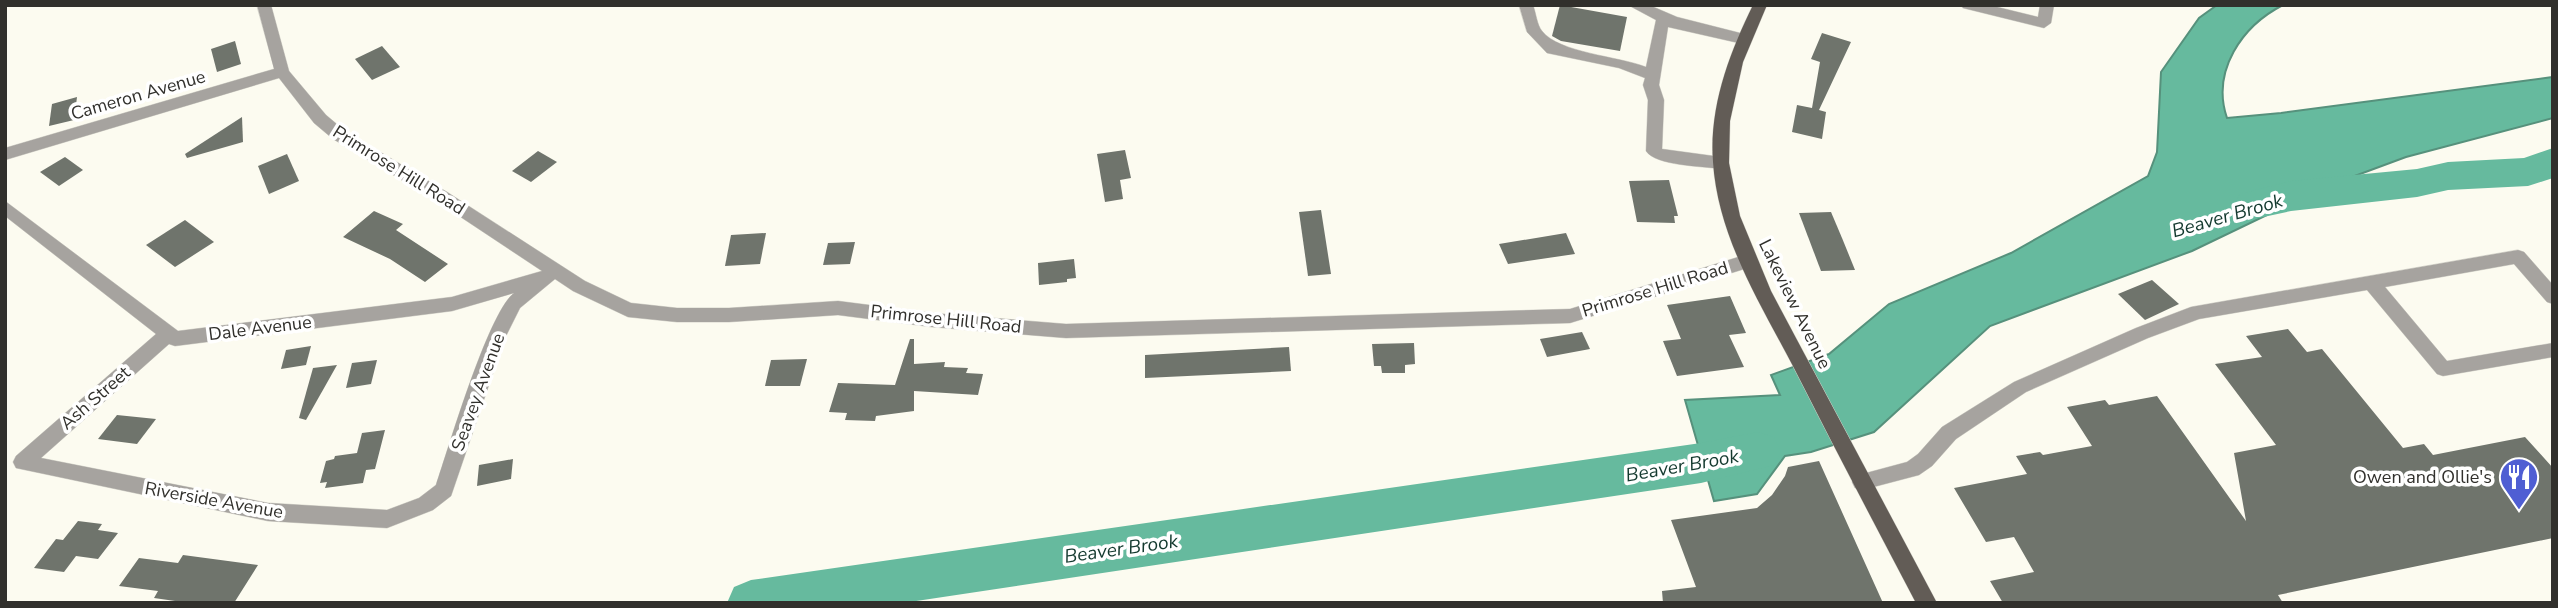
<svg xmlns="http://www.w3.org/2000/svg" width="2558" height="608" font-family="'Nunito Sans',sans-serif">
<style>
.water{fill:#66ba9e;stroke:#56917c;stroke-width:2}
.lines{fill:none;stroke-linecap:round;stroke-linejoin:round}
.river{fill:#66ba9e;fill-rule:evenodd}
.building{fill:#6f746c}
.minor-casing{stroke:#d7d6cd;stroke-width:1}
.major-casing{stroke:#d7d6cd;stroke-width:1}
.minor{fill:#a6a39f;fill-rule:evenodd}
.major{fill:#625c56;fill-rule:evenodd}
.labels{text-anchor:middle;stroke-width:7;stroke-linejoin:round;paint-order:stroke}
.street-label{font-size:18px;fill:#31302c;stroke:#fff}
.poi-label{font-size:18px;fill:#31302c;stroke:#fff;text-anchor:end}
.water-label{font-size:19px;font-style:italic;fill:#13392e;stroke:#fff}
</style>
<rect width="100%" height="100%" fill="#fcfbf0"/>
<!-- water -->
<path class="water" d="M2217,5H2283C2242,26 2211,71 2227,118L2281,113L2553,77V118L2406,157L2325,187L2192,251L1990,326L1874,432L1811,452L1785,456L1757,494L1714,501L1685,400L1780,395L1771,375L1829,354L1889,304L2011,253L2148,176L2157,152L2161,72L2199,18Z"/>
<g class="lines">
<!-- river -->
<g class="river">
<polygon points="2553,148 2553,178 2528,186 2448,190 2417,197 2291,211 2254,219 2240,214 2234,204 2240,194 2291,181 2417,169 2448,162 2524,158"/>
<polygon points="1758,432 1774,437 1781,451 1774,465 1701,483 903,603 727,603 734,587 751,580 1701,443"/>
</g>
</g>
<!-- building -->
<g class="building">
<polygon points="1560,5 1627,17 1620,51 1561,41 1552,36"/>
<polygon points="1822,33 1851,42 1819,110 1826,112 1822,139 1792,132 1797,105 1812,108 1820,62 1811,59"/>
<polygon points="235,41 241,64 217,72 211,49"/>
<polygon points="382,46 400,67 372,80 355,59"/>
<polygon points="77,97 74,120 49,126 52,104"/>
<polygon points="242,117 243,142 187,158 185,154"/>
<polygon points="1125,150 1131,178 1120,180 1123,199 1105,202 1097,154"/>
<polygon points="538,151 557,162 531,182 512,171"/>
<polygon points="287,154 299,181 269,194 258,166"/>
<polygon points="65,157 83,170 59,186 40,172"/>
<polygon points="1669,180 1678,216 1674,216 1675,223 1637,222 1629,181"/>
<polygon points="1321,210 1331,274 1308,276 1299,212"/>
<polygon points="374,211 403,224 396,230 448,264 425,282 390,259 343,237"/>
<polygon points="1831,212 1842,238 1855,270 1821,271 1799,213"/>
<polygon points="185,220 214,242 175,267 146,245"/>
<polygon points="766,233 760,264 725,266 731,235"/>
<polygon points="1566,233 1575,254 1508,264 1499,244"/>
<polygon points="855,242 850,264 823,265 828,243"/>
<polygon points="1074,259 1076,278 1067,279 1067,282 1039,285 1038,263"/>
<polygon points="2152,280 2179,304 2145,320 2118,294"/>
<polygon points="1730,296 1746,333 1729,335 1744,367 1677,376 1663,341 1681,339 1667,305"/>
<polygon points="2288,329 2307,352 2322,349 2403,448 2424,444 2433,455 2525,437 2553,468 2553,538 2278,595 2283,603 2003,603 1990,581 2034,572 2014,537 1986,542 1954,488 2027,474 2016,456 2040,452 2043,455 2092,446 2067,407 2105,400 2109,405 2157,396 2246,521 2234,453 2276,445 2215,364 2262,357 2246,336"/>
<polygon points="1582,332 1590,349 1547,357 1540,339"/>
<polygon points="910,339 914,339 914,364 945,362 944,367 968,368 966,373 983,374 978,395 914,391 914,411 876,416 875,421 845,420 847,413 829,412 838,383 895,385"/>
<polygon points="1414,343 1415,364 1405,365 1405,373 1382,373 1381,366 1374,366 1372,344"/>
<polygon points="311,346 306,365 281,369 286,350"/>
<polygon points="1289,347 1291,371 1145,378 1145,355"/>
<polygon points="807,359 800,386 765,386 771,360"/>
<polygon points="377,360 371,384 346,388 352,363"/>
<polygon points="337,365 306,420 299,418 313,368"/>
<polygon points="117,415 156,419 137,444 98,439"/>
<polygon points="385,430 375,469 366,470 363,483 325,488 327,482 320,483 326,461 334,459 335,456 357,453 362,433"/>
<polygon points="513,459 511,479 477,486 479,465"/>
<polygon points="1819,461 1883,603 1663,603 1662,591 1696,587 1671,520 1757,508 1772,495 1785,476 1788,467"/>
<polygon points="78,521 102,524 98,530 118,533 98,559 76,556 64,572 34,568 56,539 63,540"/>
<polygon points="183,555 258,565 234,603 189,603 154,598 158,591 119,586 139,558 178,563"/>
</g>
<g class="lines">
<!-- minor casing -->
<g class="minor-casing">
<g id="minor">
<path d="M257,5H271L289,71L326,115L345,131L447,192L585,281L631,303L677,308H729L838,301L932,313L1066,324L1570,309L1748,254L1754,256L1757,261L1754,266L1570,323L1066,338L932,327L838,315L729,322H677L628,317L573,291L555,279L520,308L505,338L451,496L433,510L387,528L268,521L16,468L13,462L16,456L156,334L5,216V201L178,331L452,297L542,271L435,200L333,139L314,123L279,78L5,160V148L274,69ZM514,293C488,313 449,447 436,485L419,498L387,510L268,503L41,458L169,344L175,346L452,311Z"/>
<path d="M1519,5H1533C1536,13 1537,25 1542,31C1559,53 1618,56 1646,67L1656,20L1628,5H1649L1677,17L1748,35L1750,39L1743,44L1668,27L1659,85L1664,100L1662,149L1721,157L1727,159L1729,163L1727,167L1721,169C1702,166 1656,166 1646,151L1648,100L1643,85L1645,78L1619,68L1547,53L1527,32Z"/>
<polygon points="1961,5 1989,5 2038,17 2040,5 2054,5 2051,23 2044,28 1963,8"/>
<polygon points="2518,250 2524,252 2553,285 2553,304 2547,302 2514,264 2385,287 2447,361 2553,343 2553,357 2443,376 2437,374 2367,290 2199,319 2148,338 2026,392 1956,439 1932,466 1919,475 1862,490 1855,488 1852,482 1855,476 1907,462 1918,454 1942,427 2014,382 2136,328 2191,307"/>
</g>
</g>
<!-- major casing -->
<g class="major-casing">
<path id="major" d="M1753,5H1767L1743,62L1730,121L1729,163L1740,216L1771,291L1937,603H1916C1875,525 1834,447 1794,368C1760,303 1718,237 1713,162C1709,107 1729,54 1753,5Z"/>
</g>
<!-- minor -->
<use href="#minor" class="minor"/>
<!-- major -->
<use href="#major" class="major"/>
</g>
<!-- icons -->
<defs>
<g id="restaurant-pin" transform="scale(2.0125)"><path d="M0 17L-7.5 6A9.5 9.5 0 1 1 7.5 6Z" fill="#4f5ed3" stroke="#fff"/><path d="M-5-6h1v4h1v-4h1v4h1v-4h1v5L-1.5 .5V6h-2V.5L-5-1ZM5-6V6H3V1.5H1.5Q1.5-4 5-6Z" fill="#fff"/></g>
</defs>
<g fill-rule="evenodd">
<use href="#restaurant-pin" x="2519" y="477"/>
</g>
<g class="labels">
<!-- street labels -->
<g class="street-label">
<text transform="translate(138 95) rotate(-16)" y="6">Cameron Avenue</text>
<text transform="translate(399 170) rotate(32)" y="6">Primrose Hill Road</text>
<text transform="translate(1655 289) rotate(-17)" y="6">Primrose Hill Road</text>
<text transform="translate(1795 304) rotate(64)" y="6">Lakeview Avenue</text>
<text transform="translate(946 319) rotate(6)" y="6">Primrose Hill Road</text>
<text transform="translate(260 328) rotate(-7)" y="6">Dale Avenue</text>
<text transform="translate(478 392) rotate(-70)" y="6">Seavey Avenue</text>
<text transform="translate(95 398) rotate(-41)" y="6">Ash Street</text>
<text transform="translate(214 500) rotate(10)" y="6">Riverside Avenue</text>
</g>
<!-- poi labels -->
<g class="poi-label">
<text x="2492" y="483">Owen and Ollie's</text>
</g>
<!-- water labels -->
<g class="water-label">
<text transform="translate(2227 215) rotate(-16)" y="7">Beaver Brook</text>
<text transform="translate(1682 465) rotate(-10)" y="7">Beaver Brook</text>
<text transform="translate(1121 548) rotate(-8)" y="7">Beaver Brook</text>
</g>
</g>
<!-- border -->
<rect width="2558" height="608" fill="none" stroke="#31302c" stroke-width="14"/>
</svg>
